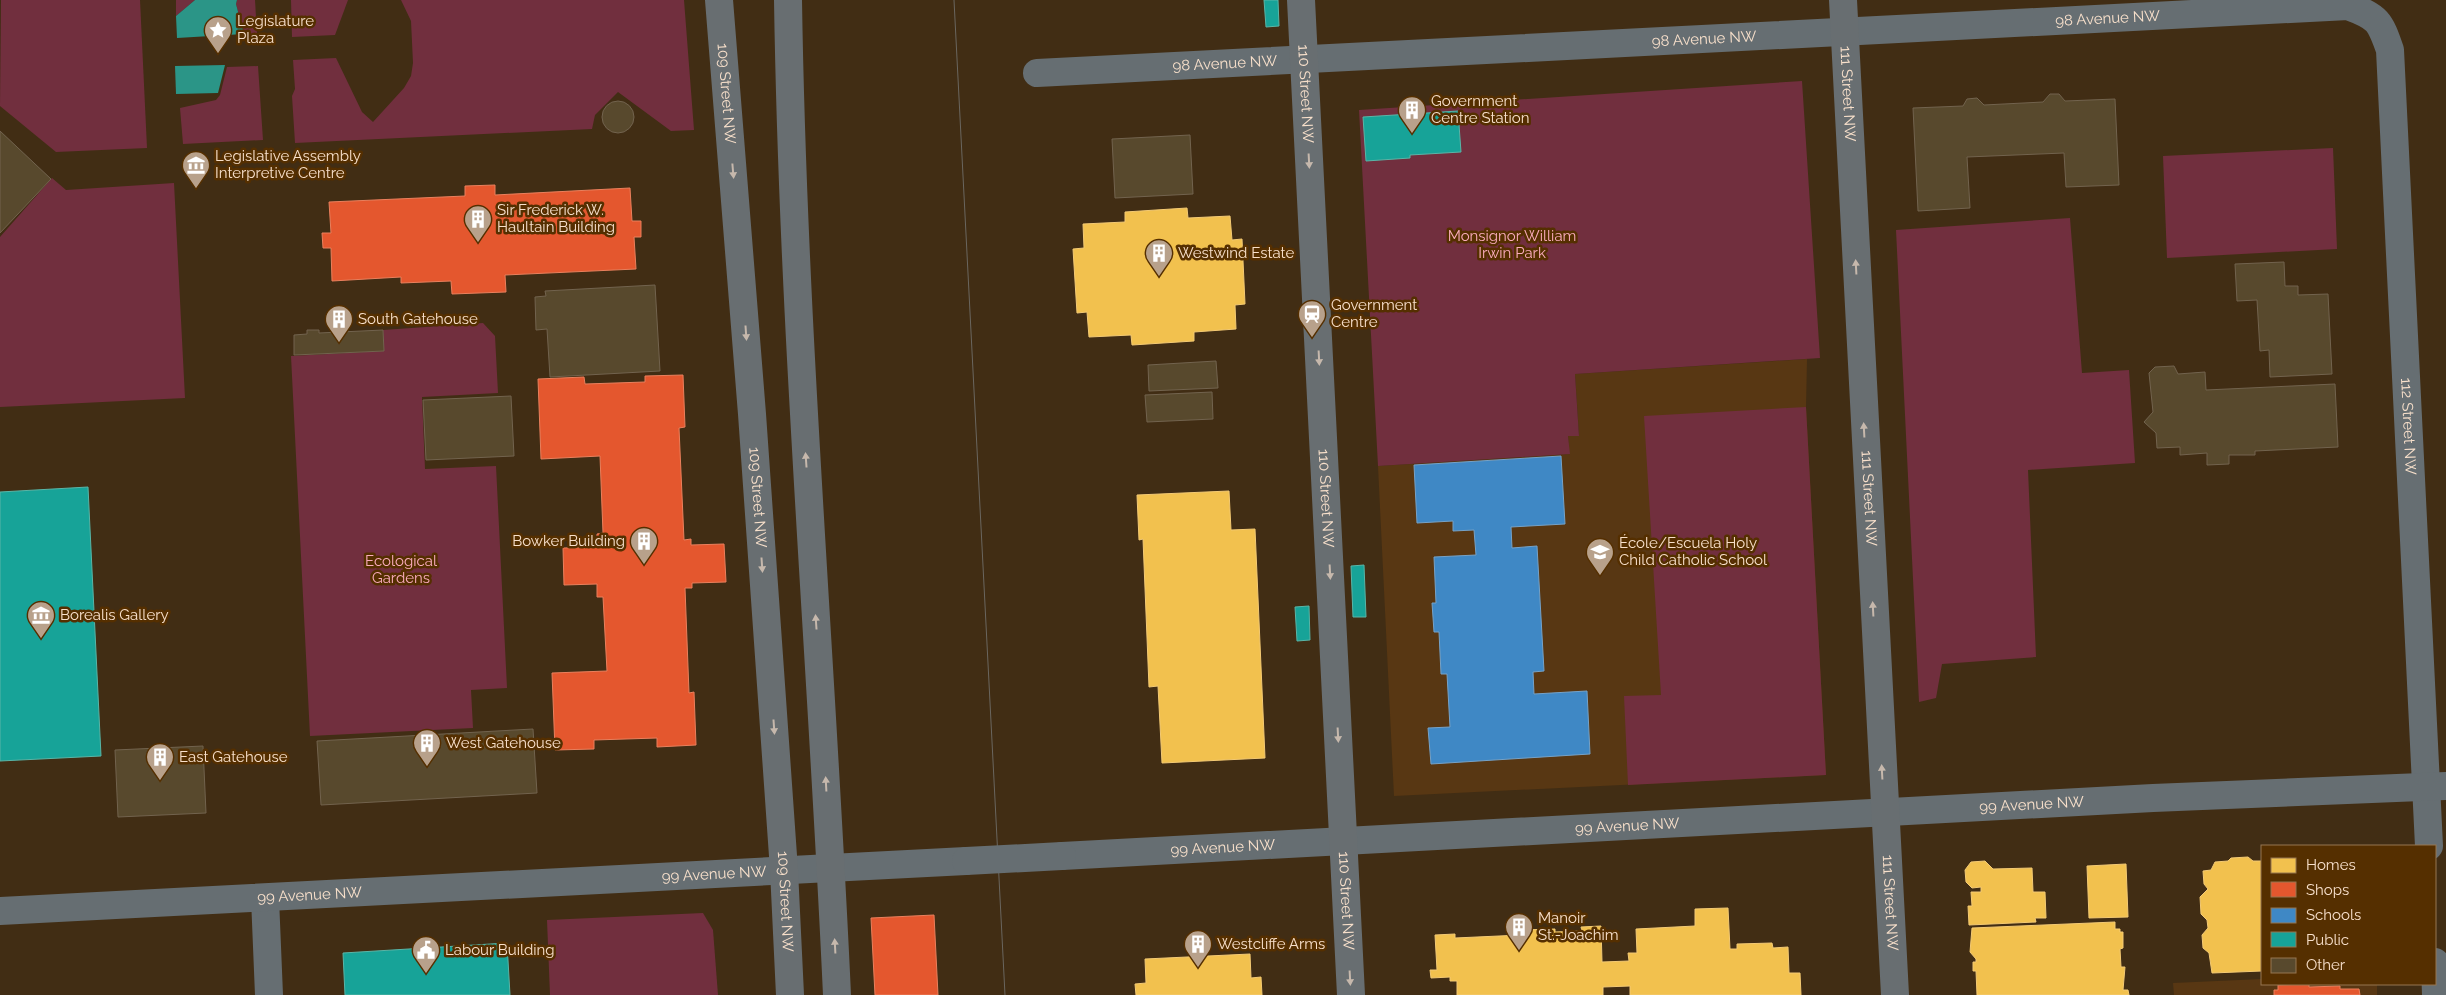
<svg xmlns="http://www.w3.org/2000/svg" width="2446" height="995" font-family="Raleway,sans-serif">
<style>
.built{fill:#583713}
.green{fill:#712f3e}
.water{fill:#2b9587}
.homes{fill:#f2c14e;stroke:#f4ca74}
.shops{fill:#e4572e;stroke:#ea805d}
.schools{fill:#3f88c5;stroke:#76a2c7}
.public{fill:#17a398;stroke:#5ab5a7}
.building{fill:#58492d;stroke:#72634e}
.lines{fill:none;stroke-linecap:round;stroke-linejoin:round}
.street{stroke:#666e72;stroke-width:28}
.secondary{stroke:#686e71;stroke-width:28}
.tram{stroke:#6a665f;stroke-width:1}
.street-bridge{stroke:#666e72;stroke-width:28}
.oneway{fill:#c6b8ac}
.labels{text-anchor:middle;stroke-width:5;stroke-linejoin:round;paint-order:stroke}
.street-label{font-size:15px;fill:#f8e0cb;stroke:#552f00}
.poi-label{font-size:15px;fill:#f8e0cb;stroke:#552f00;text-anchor:start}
.park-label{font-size:15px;fill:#fbacbe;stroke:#552f00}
</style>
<rect width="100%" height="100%" fill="#412d14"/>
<!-- built -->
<g class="built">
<polygon points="1807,359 1806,407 1826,775 1394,796 1378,466 1569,454 1568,436 1579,435 1575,374"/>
<polygon points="2262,979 2262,984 2377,984 2377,995 2174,995 2173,983"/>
</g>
<!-- green -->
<g class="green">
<polygon points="1,0 140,0 147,148 56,152 0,106"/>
<polygon points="176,0 195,0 176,16"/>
<polygon points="237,0 255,0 257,34 244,34 236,4"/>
<polygon points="291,0 348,0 335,35 292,37"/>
<polygon points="401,0 684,0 694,130 671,131 618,92 595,115 592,129 295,143 292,96 295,89 293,60 336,58 362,112 373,122 404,88 411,76 413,63 411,21"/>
<polygon points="258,66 263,140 183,144 180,108 216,100 220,95 227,67"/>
<polygon points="1802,81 1820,358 1575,374 1579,436 1568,436 1570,454 1378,466 1359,110"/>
<polygon points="2333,148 2337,249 2167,258 2163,156"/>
<polygon points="52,178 66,190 174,183 185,398 0,407 0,237"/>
<polygon points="2070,218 2082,373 2129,370 2135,463 2028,470 2036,657 1942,664 1936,698 1919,702 1896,230"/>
<polygon points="483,323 495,336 498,393 422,397 425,469 496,466 507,688 471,690 473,728 310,736 291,356 384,351 383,330"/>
<polygon points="1806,407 1826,775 1628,785 1624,696 1661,695 1644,416"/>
<polygon points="703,913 713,930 718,995 550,995 547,920"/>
</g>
<!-- water -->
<g class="water">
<polygon points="195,0 237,0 236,4 244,34 177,38 176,16"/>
<polygon points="225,65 218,93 176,94 175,66"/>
</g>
<!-- homes -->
<g class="homes">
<polygon points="1187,208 1188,218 1230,216 1232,240 1242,239 1245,304 1235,305 1236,329 1194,332 1194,341 1132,345 1131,335 1089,337 1087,312 1077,313 1073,249 1084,248 1083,224 1125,222 1125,212"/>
<polygon points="1229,491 1231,530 1255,529 1265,758 1162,763 1158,686 1149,687 1143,539 1139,540 1137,495"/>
<polygon points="2248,857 2253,861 2262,861 2262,971 2212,973 2209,953 2203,948 2202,935 2208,928 2207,920 2201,914 2200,897 2208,889 2204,884 2203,871 2211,870 2215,862 2228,861 2231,858"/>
<polygon points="1985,861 1993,869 2032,868 2033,892 2045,892 2046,918 2035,918 2036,922 1969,925 1968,906 1972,906 1971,892 1981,892 1981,887 1972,888 1966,882 1965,870 1971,862"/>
<polygon points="2126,864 2128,917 2089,918 2087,866"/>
<polygon points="1728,908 1730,949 1737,949 1737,944 1772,943 1773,948 1788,947 1789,973 1800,973 1801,995 1630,995 1630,986 1603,987 1603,995 1457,995 1457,981 1450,981 1450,977 1431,978 1430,970 1437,970 1435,935 1455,934 1455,938 1521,935 1520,930 1555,929 1555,932 1582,931 1581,927 1601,926 1602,962 1629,961 1628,953 1637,953 1636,929 1695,926 1695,909"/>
<polygon points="2115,922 2115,929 2120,929 2120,932 2123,932 2123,948 2120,949 2121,967 2125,967 2123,990 2128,990 2129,995 1977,995 1976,971 1973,971 1973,962 1976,962 1976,959 1970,952 1972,928"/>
<polygon points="1250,954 1251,978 1261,977 1262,995 1136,995 1135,984 1146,983 1145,959"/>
</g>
<!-- shops -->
<g class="shops">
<polygon points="495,185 495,195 630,188 632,221 641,221 641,237 634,237 636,269 505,275 506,292 452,294 451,281 401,283 401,277 332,281 331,248 323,248 322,233 331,233 329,202 465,196 465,186"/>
<polygon points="683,375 685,427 679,428 684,540 691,539 691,545 724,544 726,582 692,583 692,588 685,588 689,693 694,692 696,745 657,747 657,738 594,740 594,749 555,750 552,673 607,671 603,597 597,597 597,584 564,585 563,548 597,547 597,534 603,533 600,456 541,459 538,379 584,377 585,384 645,382 645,376"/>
<polygon points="934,915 938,995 875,995 871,918"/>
<polygon points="2309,984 2309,987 2340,986 2340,989 2359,989 2360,995 2274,995 2274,990 2278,990 2278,985"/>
</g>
<!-- schools -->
<polygon class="schools" points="1561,456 1565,524 1511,527 1512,548 1537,546 1544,671 1533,672 1534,694 1587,691 1590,754 1431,764 1428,728 1450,727 1447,674 1441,674 1439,632 1434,632 1432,603 1436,603 1434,557 1476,555 1474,530 1453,531 1453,521 1417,523 1414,465"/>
<!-- public -->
<g class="public">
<polygon points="1264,0 1278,0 1279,26 1266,27"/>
<polygon points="1458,111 1461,152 1410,155 1410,158 1366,161 1363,117"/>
<polygon points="88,487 101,756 0,761 0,492"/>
<polygon points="1364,565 1366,617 1353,617 1351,566"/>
<polygon points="1309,606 1310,640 1297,641 1295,607"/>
<polygon points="507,943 510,995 345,995 343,953"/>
</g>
<!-- building -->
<g class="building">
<polygon points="2050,94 2059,94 2065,101 2115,99 2119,185 2066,187 2064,153 1967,157 1970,208 1918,211 1913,108 1963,106 1967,99 1977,98 1984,105 2043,102"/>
<circle cx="618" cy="117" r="16"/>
<polygon points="0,131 51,179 0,233"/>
<polygon points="1190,135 1193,194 1115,198 1112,139"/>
<polygon points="2284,262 2285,286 2298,286 2298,295 2328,294 2332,374 2270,377 2269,350 2260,351 2257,300 2237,301 2235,264"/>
<polygon points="655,285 660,371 550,377 547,329 536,330 535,297 546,296 545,291"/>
<polygon points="307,330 319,330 319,333 383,330 384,351 294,355 294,335 307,334"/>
<polygon points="1216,361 1218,388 1149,391 1148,365"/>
<polygon points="2174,366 2178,374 2205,372 2206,390 2335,384 2338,447 2255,451 2255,455 2229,455 2229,464 2207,465 2207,453 2180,455 2180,447 2157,448 2156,433 2144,422 2153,412 2149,373 2155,367"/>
<polygon points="1212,392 1213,419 1147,422 1145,395"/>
<polygon points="511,396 514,456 426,460 423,400"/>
<polygon points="533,729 537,793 321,805 317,741"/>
<polygon points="203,746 206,813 118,817 115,750"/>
</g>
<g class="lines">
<!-- street -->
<g class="street">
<path id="s1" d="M1037,73L2348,6C2378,17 2380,21 2390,50L2429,846"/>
<path id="s2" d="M1062,856L2153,798L2446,786"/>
<polyline points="265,898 269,995"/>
<path id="s3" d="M0,911L966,861"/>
<polyline points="2435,962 2436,995"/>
</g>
<!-- secondary -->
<g class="secondary">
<path id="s4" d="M719,0L752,414L784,870L790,995"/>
<path d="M788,0C793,332 822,663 837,995"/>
<path id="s5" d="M1301,0L1351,995"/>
<path id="s6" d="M1843,0L1895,995"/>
</g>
<!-- tram -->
<polyline class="tram" points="954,0 1005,995"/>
<!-- street-bridge -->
<polyline class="street-bridge" points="966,861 1062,856"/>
</g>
<!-- one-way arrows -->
<defs><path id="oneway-solid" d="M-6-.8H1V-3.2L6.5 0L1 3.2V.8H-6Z" transform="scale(1.25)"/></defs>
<g class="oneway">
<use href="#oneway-solid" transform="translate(1309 161) rotate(87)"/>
<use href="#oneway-solid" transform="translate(733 171) rotate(85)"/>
<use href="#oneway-solid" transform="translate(1856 267) rotate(-93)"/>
<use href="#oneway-solid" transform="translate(746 333) rotate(86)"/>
<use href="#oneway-solid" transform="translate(1319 358) rotate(87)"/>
<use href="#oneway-solid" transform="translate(1864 430) rotate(-93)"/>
<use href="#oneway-solid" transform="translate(806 460) rotate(-94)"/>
<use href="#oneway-solid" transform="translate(762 565) rotate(86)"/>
<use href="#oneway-solid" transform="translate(1330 572) rotate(87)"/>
<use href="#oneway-solid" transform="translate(1873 609) rotate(-93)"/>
<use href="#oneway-solid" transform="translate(816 622) rotate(-94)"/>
<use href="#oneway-solid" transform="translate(774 727) rotate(86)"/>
<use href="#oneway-solid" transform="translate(1338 735) rotate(87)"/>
<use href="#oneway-solid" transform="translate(1882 772) rotate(-93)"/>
<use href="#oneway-solid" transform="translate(826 784) rotate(-93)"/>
<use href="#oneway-solid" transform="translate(835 946) rotate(-93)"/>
<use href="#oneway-solid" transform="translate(1350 978) rotate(87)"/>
</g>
<!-- icons -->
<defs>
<g id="sight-pin" transform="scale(1.4375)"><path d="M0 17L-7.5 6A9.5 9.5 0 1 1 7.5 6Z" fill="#b8a18b" stroke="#552f00"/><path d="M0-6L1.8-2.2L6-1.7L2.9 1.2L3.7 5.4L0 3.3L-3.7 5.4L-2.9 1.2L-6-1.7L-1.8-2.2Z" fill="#fff"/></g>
<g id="building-pin" transform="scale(1.4375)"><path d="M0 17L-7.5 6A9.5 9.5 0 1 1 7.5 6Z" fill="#b8a18b" stroke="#552f00"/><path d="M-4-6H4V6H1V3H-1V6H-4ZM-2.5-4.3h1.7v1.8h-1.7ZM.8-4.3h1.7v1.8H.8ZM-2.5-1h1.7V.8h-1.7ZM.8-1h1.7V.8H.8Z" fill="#fff"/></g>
<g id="museum-pin" transform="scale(1.4375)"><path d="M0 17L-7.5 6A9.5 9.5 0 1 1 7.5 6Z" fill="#b8a18b" stroke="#552f00"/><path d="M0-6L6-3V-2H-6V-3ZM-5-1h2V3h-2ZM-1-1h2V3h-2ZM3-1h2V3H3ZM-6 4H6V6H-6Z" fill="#fff"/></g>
<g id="station-pin" transform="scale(1.4375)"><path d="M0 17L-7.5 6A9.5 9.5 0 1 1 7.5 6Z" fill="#b8a18b" stroke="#552f00"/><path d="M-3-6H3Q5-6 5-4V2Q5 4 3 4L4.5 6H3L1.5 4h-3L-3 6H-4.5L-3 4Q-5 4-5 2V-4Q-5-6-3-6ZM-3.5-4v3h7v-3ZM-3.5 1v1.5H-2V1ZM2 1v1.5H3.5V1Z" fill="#fff"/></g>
<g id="school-pin" transform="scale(1.4375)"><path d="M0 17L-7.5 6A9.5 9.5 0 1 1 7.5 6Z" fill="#b8a18b" stroke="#552f00"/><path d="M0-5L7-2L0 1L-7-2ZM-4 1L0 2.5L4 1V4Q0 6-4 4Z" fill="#fff"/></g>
<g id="civic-pin" transform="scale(1.4375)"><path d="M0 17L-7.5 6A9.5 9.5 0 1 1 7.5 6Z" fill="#b8a18b" stroke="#552f00"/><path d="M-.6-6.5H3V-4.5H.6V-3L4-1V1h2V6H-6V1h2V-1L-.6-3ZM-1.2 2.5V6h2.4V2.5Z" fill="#fff"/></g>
</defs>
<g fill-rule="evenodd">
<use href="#sight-pin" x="218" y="30"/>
<use href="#building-pin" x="1412" y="110"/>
<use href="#museum-pin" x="196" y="165"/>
<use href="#building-pin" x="478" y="219"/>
<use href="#building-pin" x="1159" y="253"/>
<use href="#station-pin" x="1312" y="314"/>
<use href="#building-pin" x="339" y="319"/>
<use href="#building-pin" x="644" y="541"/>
<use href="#school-pin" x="1600" y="552"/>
<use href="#museum-pin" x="41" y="615"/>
<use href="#building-pin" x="427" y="743"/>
<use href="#building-pin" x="160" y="757"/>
<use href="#building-pin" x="1519" y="927"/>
<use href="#building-pin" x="1198" y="944"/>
<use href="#civic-pin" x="426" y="950"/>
</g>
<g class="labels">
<!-- street labels -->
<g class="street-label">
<text dy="5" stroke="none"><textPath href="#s1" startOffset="1072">98 Avenue NW</textPath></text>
<text dy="5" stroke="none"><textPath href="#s1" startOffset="668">98 Avenue NW</textPath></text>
<text dy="5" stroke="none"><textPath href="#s1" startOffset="188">98 Avenue NW</textPath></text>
<text dy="5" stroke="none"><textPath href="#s4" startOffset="94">109 Street NW</textPath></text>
<text dy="5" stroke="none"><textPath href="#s5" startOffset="94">110 Street NW</textPath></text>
<text dy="5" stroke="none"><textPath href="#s6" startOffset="94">111 Street NW</textPath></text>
<text dy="5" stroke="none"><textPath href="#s1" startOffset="1754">112 Street NW</textPath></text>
<text dy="5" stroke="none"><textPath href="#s4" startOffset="499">109 Street NW</textPath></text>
<text dy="5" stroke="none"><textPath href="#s5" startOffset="499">110 Street NW</textPath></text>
<text dy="5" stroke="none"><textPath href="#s6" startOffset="499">111 Street NW</textPath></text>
<text dy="5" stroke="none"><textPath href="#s2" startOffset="971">99 Avenue NW</textPath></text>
<text dy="5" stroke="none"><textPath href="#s2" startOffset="566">99 Avenue NW</textPath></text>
<text dy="5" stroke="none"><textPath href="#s2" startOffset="161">99 Avenue NW</textPath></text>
<text dy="5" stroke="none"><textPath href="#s3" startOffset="715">99 Avenue NW</textPath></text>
<text dy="5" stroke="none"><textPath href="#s3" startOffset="310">99 Avenue NW</textPath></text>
<text dy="5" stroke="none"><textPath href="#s4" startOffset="904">109 Street NW</textPath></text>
<text dy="5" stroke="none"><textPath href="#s5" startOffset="902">110 Street NW</textPath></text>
<text dy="5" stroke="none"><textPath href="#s6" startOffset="904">111 Street NW</textPath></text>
</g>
<!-- poi labels -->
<g class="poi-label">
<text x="237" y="26">Legislature<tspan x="237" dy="17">Plaza</tspan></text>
<text x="1431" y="106">Government<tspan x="1431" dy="17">Centre Station</tspan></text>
<text x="215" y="161">Legislative Assembly<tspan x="215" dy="17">Interpretive Centre</tspan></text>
<text x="497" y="215">Sir Frederick W.<tspan x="497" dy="17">Haultain Building</tspan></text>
<text x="1178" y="258">Westwind Estate</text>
<text x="1331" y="310">Government<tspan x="1331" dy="17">Centre</tspan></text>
<text x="358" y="324">South Gatehouse</text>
<text x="625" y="546" text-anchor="end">Bowker Building</text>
<text x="1619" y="548">École/Escuela Holy<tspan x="1619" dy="17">Child Catholic School</tspan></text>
<text x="60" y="620">Borealis Gallery</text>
<text x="446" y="748">West Gatehouse</text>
<text x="179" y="762">East Gatehouse</text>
<text x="1538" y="923">Manoir<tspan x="1538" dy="17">St.-Joachim</tspan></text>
<text x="1217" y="949">Westcliffe Arms</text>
<text x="445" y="955">Labour Building</text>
</g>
<!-- park labels -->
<g class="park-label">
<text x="1512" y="241">Monsignor William<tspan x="1512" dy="17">Irwin Park</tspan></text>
<text x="401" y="566">Ecological<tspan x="401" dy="17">Gardens</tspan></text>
</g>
</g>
<!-- legend -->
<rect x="2261" y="845" width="175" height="140" fill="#552f00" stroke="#967651"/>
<rect x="2271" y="858" width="25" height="15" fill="#f2c14e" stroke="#967651"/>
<text x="2306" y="870" font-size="15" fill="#f8e0cb">Homes</text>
<rect x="2271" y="882" width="25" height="15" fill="#e4572e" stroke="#967651"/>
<text x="2306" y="895" font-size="15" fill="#f8e0cb">Shops</text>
<rect x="2271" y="908" width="25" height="15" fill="#3f88c5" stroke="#967651"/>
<text x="2306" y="920" font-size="15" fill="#f8e0cb">Schools</text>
<rect x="2271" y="932" width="25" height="15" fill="#17a398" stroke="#967651"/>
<text x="2306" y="945" font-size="15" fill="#f8e0cb">Public</text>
<rect x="2271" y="958" width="25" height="15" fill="#58492d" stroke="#967651"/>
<text x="2306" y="970" font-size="15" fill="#f8e0cb">Other</text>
</svg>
